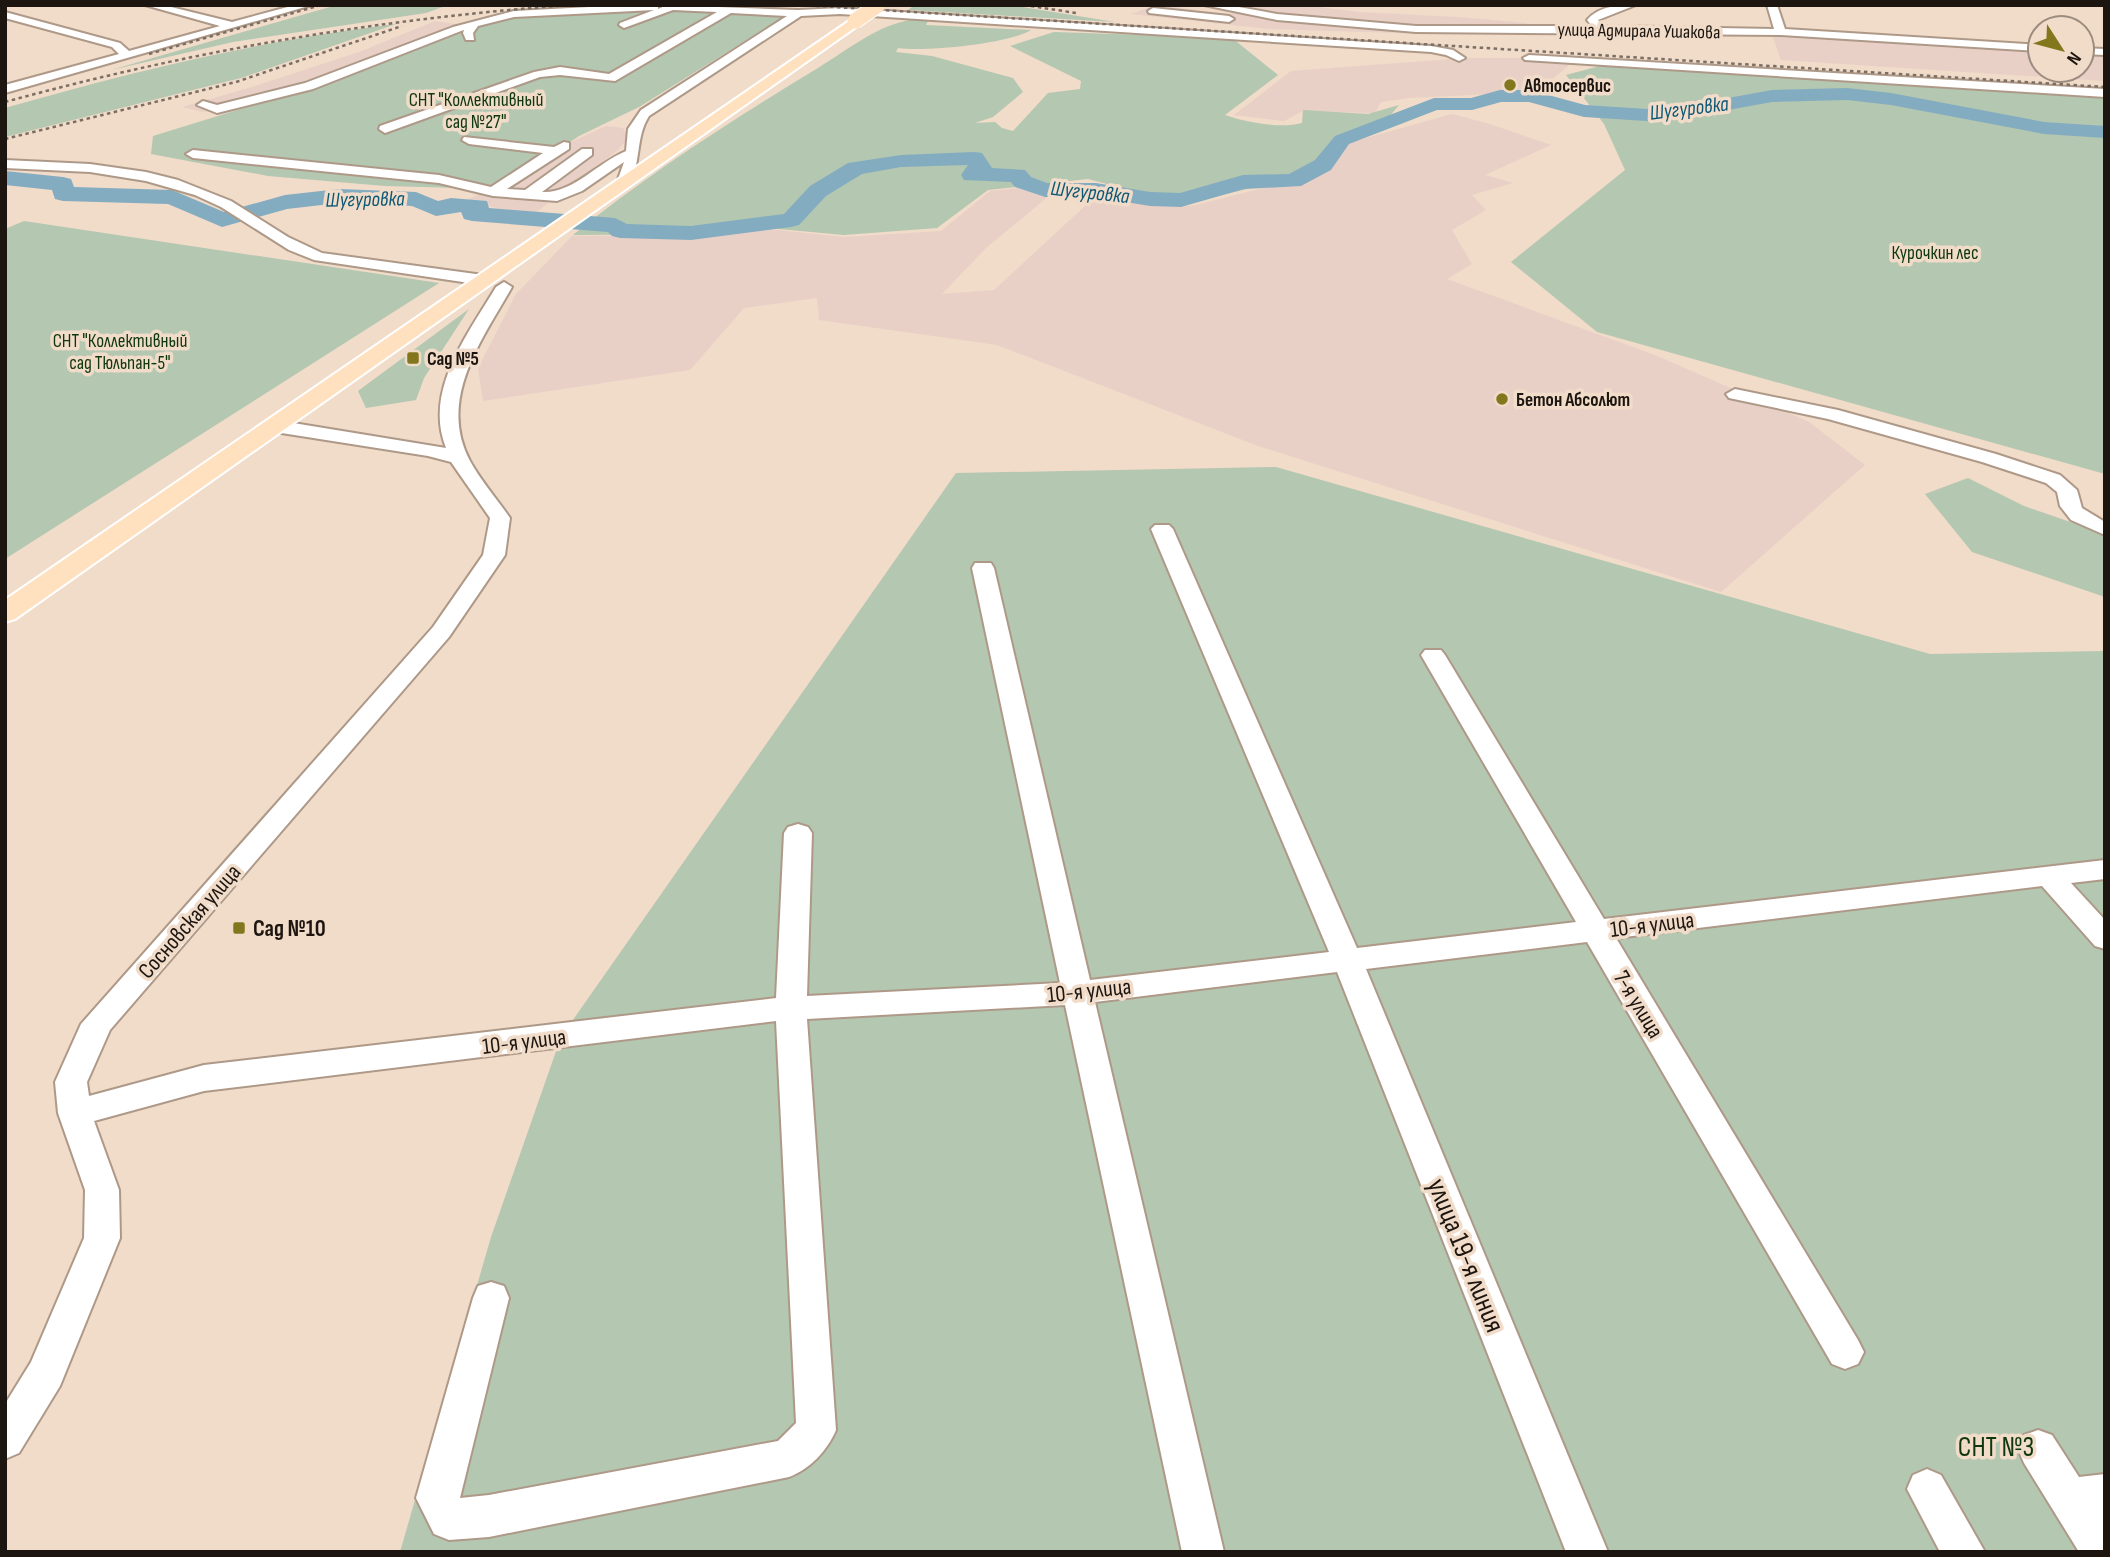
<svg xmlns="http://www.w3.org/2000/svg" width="2110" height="1557" font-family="'Sofia Sans Condensed',sans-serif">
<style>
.industrial{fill:#e8d0c7}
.green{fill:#b3c7b1}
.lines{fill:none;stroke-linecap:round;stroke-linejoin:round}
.river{fill:#84acc0;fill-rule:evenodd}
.minor-casing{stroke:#ae9988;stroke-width:4}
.major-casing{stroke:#fff;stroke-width:4}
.minor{fill:#fff;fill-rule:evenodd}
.major{fill:#ffe0bf;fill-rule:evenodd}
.rail{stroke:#7c6e63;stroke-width:2.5;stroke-dasharray:3.5 3.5;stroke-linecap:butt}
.major-bridge-casing{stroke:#fff;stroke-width:17;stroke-linecap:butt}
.major-bridge{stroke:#ffe0bf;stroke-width:15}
.poi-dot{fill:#82771c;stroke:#f1dbc9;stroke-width:2.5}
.labels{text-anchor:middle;stroke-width:7;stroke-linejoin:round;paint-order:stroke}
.far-street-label{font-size:19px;fill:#1d1610;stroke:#f1dbc9}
.far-poi-label{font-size:19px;font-weight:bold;fill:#1d1610;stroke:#f1dbc9;text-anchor:start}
.far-park-label{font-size:19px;fill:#0e370c;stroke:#f1dbc9}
.far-water-label{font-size:21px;font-style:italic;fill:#0c5875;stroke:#f1dbc9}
.street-label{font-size:23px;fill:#1d1610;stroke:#f1dbc9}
.poi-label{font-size:23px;font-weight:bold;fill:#1d1610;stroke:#f1dbc9;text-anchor:start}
.near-street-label{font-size:28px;fill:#1d1610;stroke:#f1dbc9}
.near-park-label{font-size:28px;fill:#0e370c;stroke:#f1dbc9}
</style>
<rect width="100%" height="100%" fill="#f1dbc9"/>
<!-- industrial -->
<g class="industrial">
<polygon points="1156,5 1230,14 1253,6 1302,5 1360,12 1458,17 1526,23 1534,34 1427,34 1269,29 1131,14"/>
<polygon points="435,21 468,26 374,62 243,103 203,112 182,107 252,87 359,52"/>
<polygon points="1772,35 2040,51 2040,70 2082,70 2082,54 2105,55 2105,81 1781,60"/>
<polygon points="1466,58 1530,58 1573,62 1550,81 1529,92 1410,98 1381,102 1375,113 1303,111 1284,121 1234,115 1291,71"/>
<polygon points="1452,114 1490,124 1551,145 1485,175 1513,183 1472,195 1486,210 1452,230 1472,264 1447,279 1655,355 1809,422 1865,465 1721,592 1258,446 997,345 819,320 817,298 744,308 690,370 483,401 478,368 516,294 572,236 702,235 756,228 845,237 941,231 990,191 1026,187 1050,195 986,248 942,294 994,290 1086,205 1108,197 1191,206 1279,184 1305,181 1332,167 1348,143"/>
<polygon points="606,126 623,128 628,138 618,150 534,214 508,212 483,204 460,203 503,183 556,149"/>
</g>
<!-- green -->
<g class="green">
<polygon points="337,5 448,5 426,13 233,42 111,70"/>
<polygon points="703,5 796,9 639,107 579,136 499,189 385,186 268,176 151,154 153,136 318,85 509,13 616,6"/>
<polygon points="915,5 1009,5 1115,22 908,10"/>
<path d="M918,19L928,21L926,25L1031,30C1008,44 925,52 898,48L896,52L932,56L1013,78L1023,92L993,117L975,123L995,122L1002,128L1013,131L1048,93L1080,89L1081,81L1010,46L1054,32L1232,38L1278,75L1225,115C1245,122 1280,129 1302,123L1303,110L1368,114L1399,105L1384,123L1329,144L1338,155L1295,178L1183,204L1088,179L988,190L937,228L844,235L756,227L698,234L573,235C649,173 734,119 818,68C849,49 881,22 918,19Z"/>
<path d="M396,24L241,78L5,137V108C134,71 262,40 396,24Z"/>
<polygon points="1611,63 2105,95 2105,474 1597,332 1511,262 1625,170 1604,124 1566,75"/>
<polygon points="24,221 439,283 5,559 5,229"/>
<polygon points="469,309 424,378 416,400 366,408 358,391"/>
<polygon points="1276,467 1930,654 2105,651 2105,1552 400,1552 491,1237 561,1037 956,473"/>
<polygon points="1968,478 2024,506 2105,534 2105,597 1972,552 1925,494"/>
</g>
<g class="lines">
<!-- river -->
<polygon class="river" points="1847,88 1891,93 2044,122 2105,126 2105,138 2044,134 1891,105 1847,100 1772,102 1662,122 1584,117 1529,102 1501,102 1472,110 1437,110 1349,144 1331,170 1301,186 1244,189 1181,207 1150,206 1096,197 1045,197 1015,187 1011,182 964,180 961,175 968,165 901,167 862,174 826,196 799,225 791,227 691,240 620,238 612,236 608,232 472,221 464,219 461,212 436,216 412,206 339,203 287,209 222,227 168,204 63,201 55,199 52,190 5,185 5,171 63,177 71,179 74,187 172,190 224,212 285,195 339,189 416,192 438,201 451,198 487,201 489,208 615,218 627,224 691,226 784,214 810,186 848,163 901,155 974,152 982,153 992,168 1025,170 1031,177 1047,183 1096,183 1150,192 1180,193 1243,175 1289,174 1315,160 1335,136 1434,98 1471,98 1500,90 1530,90 1585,105 1662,110 1772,90"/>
<!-- minor casing -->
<g class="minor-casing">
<g id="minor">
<polygon points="145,5 163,5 232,22 295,5 312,5 5,93 5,85 119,54 112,47 5,18 5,12 120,43 129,51 220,26"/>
<path d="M627,5H658V9L667,5L798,10L840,8L1431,46L1453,50L1465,58L1459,61L1446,55L1431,52L840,14L801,16L649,116C635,138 642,161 629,185L624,186L617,182L624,162L582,191L557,201L493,196L439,183L193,158L186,154L193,150L439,175L491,187L543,153L469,144L462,140L464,137L554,147L564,142L569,143V149L507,189L525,190L582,149H592V155L542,192C572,194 597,163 626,151L628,129L641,110L787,16L731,13L615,81L560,75L540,77L385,133L379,129L380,126L534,72L560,67L609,74L717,12L673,10L624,28L619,25L620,23L654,10L514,17L478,26L473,33L474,40H466L463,33L464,30L461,31L313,89L217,113L197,105L203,101L217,105L305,83L453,27L514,11Z"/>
<path d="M1204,5H1228L1277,14L1416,26H1592L1587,20C1599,6 1618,5 1636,5L1598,20L1604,26L1774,29L1767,5H1777L1785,29L2040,45V51L1781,35L1416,32L1277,20Z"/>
<polygon points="1153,8 1229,16 1234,19 1229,22 1149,13 1148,11"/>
<polygon points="2082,48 2105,49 2105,55 2082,54"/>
<polygon points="1529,55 2105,89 2105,97 1525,60 1523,58"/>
<polygon points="5,160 90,164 146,172 178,180 231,201 288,237 322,253 483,275 491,280 483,285 314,260 289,250 221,207 195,195 146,181 90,172 5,168"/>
<path d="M504,282L512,287C482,340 437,399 470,461C481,481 497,499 510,518L505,555L449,637L110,1030L87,1082L89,1096L204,1065L776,998L784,833L788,827L798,824L808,827L812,833L807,996L1060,983L972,568L975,563H991L994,568L1090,980L1329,952L1151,529L1155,525H1169L1173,529L1357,948L1576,922L1421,655L1425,650H1441L1445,655L1604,919L2105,860V879L2071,883L2105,920V949L2095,946L2042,886L1616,938L1858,1340L1864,1352L1858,1364L1845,1369L1832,1364L1587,942L1366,969L1608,1552H1566L1337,972L1095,1002L1224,1552H1182L1065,1005L807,1019L836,1430C827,1451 810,1469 789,1477L489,1537L449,1540L434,1534L416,1498L473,1298L478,1286L491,1282L504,1286L509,1298L460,1498L489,1495L778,1441L796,1423L776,1021L204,1091L94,1121L119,1190L120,1238L60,1386L19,1453L5,1459V1404L31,1362L84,1238L85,1190L58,1113L55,1082L81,1024L433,627L483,555L490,518L451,462L428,456L275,432L266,426L275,420L446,448C423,391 468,334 496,287Z"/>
<polygon points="1735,389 1838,410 1996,454 2060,475 2077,490 2082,508 2105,522 2105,535 2071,520 2060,506 2057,492 2046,483 1982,462 1828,419 1729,398 1726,394"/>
<polygon points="2038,1430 2052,1435 2079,1477 2105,1474 2105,1552 2079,1552 2024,1463 2018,1449 2024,1435"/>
<polygon points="1927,1469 1941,1475 1985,1552 1940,1552 1907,1489 1913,1475"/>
</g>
</g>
<!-- major casing -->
<g class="major-casing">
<polygon id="major" points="855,17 860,18 860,24 15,619 5,622 5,600"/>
</g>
<!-- minor -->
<use href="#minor" class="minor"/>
<!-- major -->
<use href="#major" class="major"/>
<!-- rail -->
<g class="rail">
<polyline points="802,5 2105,87"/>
<polyline points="1024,5 1076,13"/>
<polyline points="149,54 321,5"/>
<path d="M5,102C191,51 377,19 569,5"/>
<polyline points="5,139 236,82 402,26"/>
</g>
<!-- major-bridge casing -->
<g class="major-bridge-casing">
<polyline id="major-bridge" points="855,21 878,5"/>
</g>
<!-- major-bridge -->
<use href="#major-bridge" class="major-bridge"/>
</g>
<!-- markers -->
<g class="poi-dot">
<circle cx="1510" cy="85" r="7"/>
<rect x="406" y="351" width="14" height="14" rx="3.5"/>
<circle cx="1502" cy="399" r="7"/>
<rect x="232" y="921" width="14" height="14" rx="3.5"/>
</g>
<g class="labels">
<!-- far-street labels -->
<g class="far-street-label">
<text transform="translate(1639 30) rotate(1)" y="7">улица Адмирала Ушакова</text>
</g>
<!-- far-poi labels -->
<g class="far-poi-label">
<text x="1524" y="92">Автосервис</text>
<text x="427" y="365">Сад №5</text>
<text x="1516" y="406">Бетон Абсолют</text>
</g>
<!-- far-park labels -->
<g class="far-park-label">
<text x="476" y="106">СНТ "Коллективный<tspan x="476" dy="22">сад №27"</tspan></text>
<text x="1935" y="259">Курочкин лес</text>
<text x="120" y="347">СНТ "Коллективный<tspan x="120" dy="22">сад Тюльпан-5"</tspan></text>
</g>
<!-- far-water labels -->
<g class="far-water-label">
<text transform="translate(1689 108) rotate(-7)" y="7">Шугуровка</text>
<text transform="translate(1090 192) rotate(6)" y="7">Шугуровка</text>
<text transform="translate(365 199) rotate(-1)" y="7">Шугуровка</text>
</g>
<!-- street labels -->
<g class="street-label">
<text transform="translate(189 921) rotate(-49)" y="8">Сосновская улица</text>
<text transform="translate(1652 924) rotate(-7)" y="8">10-я улица</text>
<text transform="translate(1089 990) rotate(-6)" y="8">10-я улица</text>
<text transform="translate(1639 1004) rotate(59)" y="8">7-я улица</text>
<text transform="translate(524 1041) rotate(-7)" y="8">10-я улица</text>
</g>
<!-- poi labels -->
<g class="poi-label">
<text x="253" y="936">Сад №10</text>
</g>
<!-- near-street labels -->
<g class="near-street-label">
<text transform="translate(1467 1255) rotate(68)" y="10">улица 19-я линия</text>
</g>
<!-- near-park labels -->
<g class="near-park-label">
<text x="1996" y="1456">СНТ №3</text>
</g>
</g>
<!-- border -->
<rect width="2110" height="1557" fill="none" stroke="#1d1610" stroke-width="14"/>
<!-- north arrow -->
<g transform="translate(2061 49) rotate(126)"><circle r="33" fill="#f1dbc9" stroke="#9c8c7f" stroke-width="2"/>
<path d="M0-5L12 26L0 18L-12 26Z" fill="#82771c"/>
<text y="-10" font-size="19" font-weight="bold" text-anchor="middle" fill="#1d1610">N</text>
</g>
</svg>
